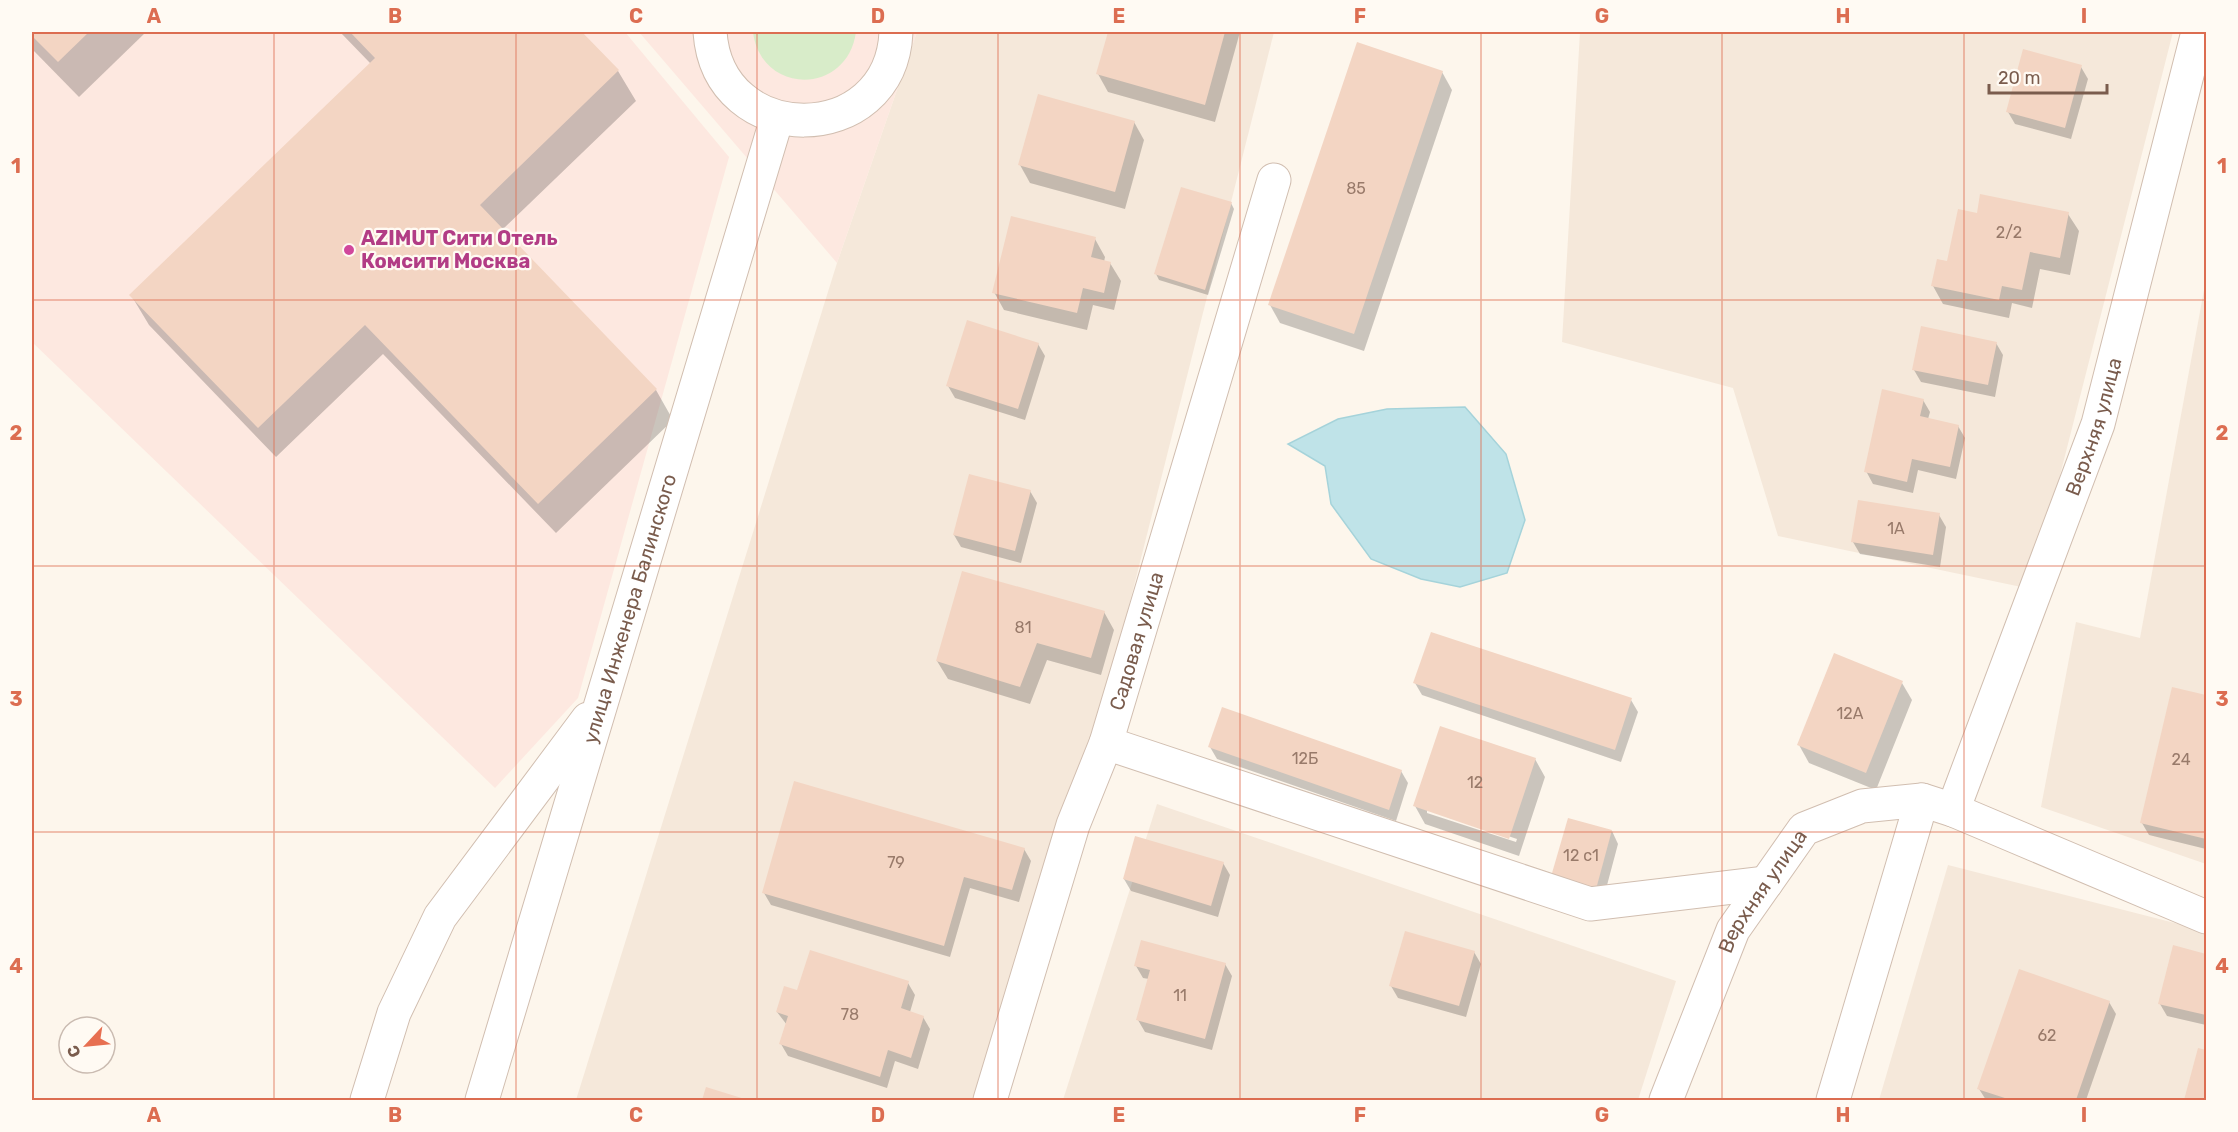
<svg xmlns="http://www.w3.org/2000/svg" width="2238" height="1132" font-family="Rubik,sans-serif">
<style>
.residential{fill:#f5e8da}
.commercial{fill:#fde8e0}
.green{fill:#d8ecc9}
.water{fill:#bfe3e8;stroke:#a5d3da;stroke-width:1.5}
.shadow{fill:#0003;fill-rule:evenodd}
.building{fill:#f3d5c3}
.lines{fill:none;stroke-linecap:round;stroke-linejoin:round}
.minor-casing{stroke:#d1beb0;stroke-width:35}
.minor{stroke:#fff;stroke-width:33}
.grid{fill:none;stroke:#dc6d51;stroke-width:1.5;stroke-opacity:0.55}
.hotel-dot{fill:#d1479c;stroke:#fffaf3;stroke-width:2}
.labels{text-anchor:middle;stroke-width:4.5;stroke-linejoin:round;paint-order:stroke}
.number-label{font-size:16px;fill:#987a6a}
.hotel-label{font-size:20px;font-weight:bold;fill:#b23c85;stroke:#fffaf3;text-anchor:start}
.street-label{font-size:20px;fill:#7a5c4d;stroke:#fffaf3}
.neatline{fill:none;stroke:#dc6d51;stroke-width:2}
.grid-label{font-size:20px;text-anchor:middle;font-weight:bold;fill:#dc6d51}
</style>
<rect width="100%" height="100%" fill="#fdf6ec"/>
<!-- residential -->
<g class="residential">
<polygon points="917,32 1274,32 1093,748 985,1100 576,1100 837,263"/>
<polygon points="1580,32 2173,32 2031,589 1778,536 1733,388 1562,342"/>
<polygon points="2206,279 2206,864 2041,807 2076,622 2140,638"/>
<polygon points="1157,804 1676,981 1638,1100 1063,1100"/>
<polygon points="1948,865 2206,931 2206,1100 1879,1100"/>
</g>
<!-- commercial -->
<g class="commercial">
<polygon points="32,32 625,32 729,157 578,698 495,788 32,342"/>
<polygon points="639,32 917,32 837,263"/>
</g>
<!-- green -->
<path class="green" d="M753,32H856C847,96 761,95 753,32Z"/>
<!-- water -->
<polygon class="water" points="1465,407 1506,454 1525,520 1507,573 1460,587 1421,579 1371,559 1331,504 1325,466 1288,444 1338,419 1387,409"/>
<!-- shadow -->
<g class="shadow">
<polygon points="32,32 146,32 79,97 32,49"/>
<polygon points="340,32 580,32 618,71 636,101 502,230 656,390 673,420 556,533 383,354 276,457 149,325 131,295 371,64"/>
<polygon points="1110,32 1240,32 1215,122 1108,92 1098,74"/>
<polygon points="2081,67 2088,79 2071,139 2015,124 2008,112"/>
<polygon points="1442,72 1452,90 1364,351 1280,323 1270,305"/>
<polygon points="1134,122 1144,140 1125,209 1030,183 1020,165"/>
<polygon points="1231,203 1234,209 1208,295 1159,280 1156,274"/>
<polygon points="2068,214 2079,231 2070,275 2040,269 2032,308 2012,303 2009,318 1943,304 1933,286 1978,215"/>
<polygon points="1095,239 1105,257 1104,262 1110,263 1121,281 1114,310 1093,305 1087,330 1004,310 994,292"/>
<polygon points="1996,343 2003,355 1995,397 1921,382 1914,370"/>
<polygon points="1038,344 1045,356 1025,420 955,398 948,386"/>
<polygon points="1923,400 1930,412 1928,419 1958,426 1965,438 1956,479 1918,470 1913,493 1873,484 1866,471"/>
<polygon points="1030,491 1037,503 1021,563 961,547 954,535"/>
<polygon points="1939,515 1946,527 1940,567 1860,554 1853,542"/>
<polygon points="1104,612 1114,630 1101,675 1047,660 1030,704 948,679 937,661"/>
<polygon points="1415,683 1631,700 1638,712 1621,762 1422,695"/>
<polygon points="1902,683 1912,700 1876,790 1809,763 1799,745"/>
<polygon points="2174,689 2206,697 2206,849 2149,835 2142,823"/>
<polygon points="1210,747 1401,771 1408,783 1396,821 1217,759"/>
<path d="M1535,759L1545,777L1519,856L1425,824L1415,806ZM1427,809L1517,839L1516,842L1427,813Z"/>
<polygon points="1612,831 1618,844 1602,904 1559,892"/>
<polygon points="1024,849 1031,861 1019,902 970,888 950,957 771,905 764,893"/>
<polygon points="1223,863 1230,875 1218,917 1131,891 1124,879"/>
<polygon points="2174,947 2206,955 2206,1025 2167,1016 2160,1004"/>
<polygon points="1474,952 1481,964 1466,1017 1398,998 1391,986"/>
<polygon points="1225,964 1232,976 1212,1050 1145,1032 1138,1020 1149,979 1143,978 1136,966"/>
<polygon points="908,983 915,995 910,1012 923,1017 930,1029 918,1069 895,1061 887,1088 788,1056 781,1044 787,1025 777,1012 798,991"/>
<polygon points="2109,1002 2116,1014 2086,1100 1986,1100 1979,1089"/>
<polygon points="2199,1050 2206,1052 2206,1100 2185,1100"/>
<polygon points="707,1089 744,1100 704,1100"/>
</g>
<!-- building -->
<g class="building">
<polygon points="32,32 89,32 58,62 32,36"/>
<polygon points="350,32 582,32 619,70 480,205 657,389 538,504 365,325 258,428 129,295 375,58"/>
<polygon points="1108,32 1225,32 1205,105 1096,74"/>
<polygon points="1357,42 1443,71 1354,334 1268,305"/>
<polygon points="2023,49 2082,65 2065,128 2006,112"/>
<polygon points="1038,94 1135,121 1115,192 1018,165"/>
<polygon points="1181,187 1232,202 1205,290 1154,274"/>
<polygon points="1980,194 2069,212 2060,258 2030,252 2022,290 2002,286 1999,300 1931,286 1937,259 1947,261 1958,209 1977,213"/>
<polygon points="1011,216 1096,237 1091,257 1111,262 1104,293 1083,288 1077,313 992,293"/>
<polygon points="967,320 1039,343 1018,409 946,386"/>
<polygon points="1921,326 1997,342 1988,385 1912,370"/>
<polygon points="1882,389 1924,399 1920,416 1959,425 1950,467 1912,459 1907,482 1864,472"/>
<polygon points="969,474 1031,490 1015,551 953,535"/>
<polygon points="1858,500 1940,513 1933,555 1851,542"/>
<polygon points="962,571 1105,611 1091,658 1037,643 1020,687 936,661"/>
<polygon points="1431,632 1632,698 1615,750 1413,683"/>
<polygon points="1834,653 1903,681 1866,773 1797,745"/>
<polygon points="2172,687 2206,695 2206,839 2140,823"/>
<polygon points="1222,707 1402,770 1389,810 1208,747"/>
<polygon points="1440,726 1536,758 1509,839 1413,806"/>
<polygon points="794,781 1025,848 1012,890 964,877 944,946 762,893"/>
<polygon points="1568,818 1612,830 1595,893 1550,880"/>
<polygon points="1135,836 1224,862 1211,906 1123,879"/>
<polygon points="1405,931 1475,951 1459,1006 1389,986"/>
<polygon points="1141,940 1226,963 1205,1039 1136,1020 1150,970 1134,966"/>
<polygon points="2173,945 2206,954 2206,1015 2158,1004"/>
<polygon points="810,950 909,981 901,1008 924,1016 911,1058 888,1050 880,1077 779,1044 788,1016 776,1012 784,986 797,990"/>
<polygon points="2019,969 2110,1001 2076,1100 2011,1100 1977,1089"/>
<polygon points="2198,1048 2206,1050 2206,1100 2184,1100"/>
<polygon points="706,1087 748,1100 702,1100"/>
</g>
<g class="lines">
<!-- minor casing -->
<g class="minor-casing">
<g id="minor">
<path d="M710,32C718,150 891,149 896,32"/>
<polyline points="1106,743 1590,904 1766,883"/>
<polyline points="1953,810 2206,917"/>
<polyline points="367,1100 394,1013 440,917 588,719"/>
<path id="s1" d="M482,1100L777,118"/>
<path id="s2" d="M990,1100L1073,825L1106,743L1274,180"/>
<path id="s3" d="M1666,1100L1733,930L1804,829L1862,806L1922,800L1953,810L2098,424L2198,32"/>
<polyline points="1833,1100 1922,800"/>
</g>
</g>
<!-- minor -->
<use href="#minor" class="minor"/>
</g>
<!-- grid -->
<path class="grid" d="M274,32V1100M516,32V1100M757,32V1100M998,32V1100M1240,32V1100M1481,32V1100M1722,32V1100M1964,32V1100M32,300H2206M32,566H2206M32,832H2206"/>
<!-- markers -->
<circle class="hotel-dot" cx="349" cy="250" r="6"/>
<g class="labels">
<!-- number labels -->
<g class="number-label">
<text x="1356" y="194">85</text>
<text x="2009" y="238">2/2</text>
<text x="1896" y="534">1А</text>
<text x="1023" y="633">81</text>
<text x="1850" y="719">12А</text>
<text x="1305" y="764">12Б</text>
<text x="2181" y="765">24</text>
<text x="1475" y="788">12</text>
<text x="1581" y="861">12 с1</text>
<text x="896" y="868">79</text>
<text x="1180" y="1001">11</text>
<text x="850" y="1020">78</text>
<text x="2047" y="1041">62</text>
</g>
<!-- hotel labels -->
<g class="hotel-label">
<text x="361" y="245">AZIMUT Сити Отель<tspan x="361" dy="23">Комсити Москва</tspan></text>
</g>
<!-- street labels -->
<g class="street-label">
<text dy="7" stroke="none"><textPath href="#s3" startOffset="870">Верхняя улица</textPath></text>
<text dy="7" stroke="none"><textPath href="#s1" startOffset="513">улица Инженера Балинского</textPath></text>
<text dy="7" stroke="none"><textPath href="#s2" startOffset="482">Садовая улица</textPath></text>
<text dy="7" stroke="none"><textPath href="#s3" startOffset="231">Верхняя улица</textPath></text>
</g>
</g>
<!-- border -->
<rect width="2238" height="1132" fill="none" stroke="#fffaf3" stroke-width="66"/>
<!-- north arrow -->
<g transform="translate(87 1045) rotate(244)"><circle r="28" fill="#fffaf3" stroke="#cabbb1" stroke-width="1.5"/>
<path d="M0-4.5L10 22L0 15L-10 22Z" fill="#e76f51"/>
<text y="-9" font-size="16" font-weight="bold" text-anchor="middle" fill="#7a5c4d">С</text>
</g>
<!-- scale -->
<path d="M1989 84v9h118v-9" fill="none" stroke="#7a5c4d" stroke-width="3"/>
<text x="1998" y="84" font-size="18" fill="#7a5c4d" stroke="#fffaf3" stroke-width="4.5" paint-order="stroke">20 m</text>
<rect x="33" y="33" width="2172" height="1066" class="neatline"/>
<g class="grid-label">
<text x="154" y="23">A</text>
<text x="395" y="23">B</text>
<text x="636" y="23">C</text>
<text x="878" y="23">D</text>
<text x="1119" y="23">E</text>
<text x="1360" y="23">F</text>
<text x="1602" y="23">G</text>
<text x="1843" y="23">H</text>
<text x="2084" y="23">I</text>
<text x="16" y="173">1</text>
<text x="2222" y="173">1</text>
<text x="16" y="440">2</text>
<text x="2222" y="440">2</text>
<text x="16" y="706">3</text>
<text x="2222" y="706">3</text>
<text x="16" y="973">4</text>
<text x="2222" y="973">4</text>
<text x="154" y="1122">A</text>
<text x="395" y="1122">B</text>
<text x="636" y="1122">C</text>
<text x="878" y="1122">D</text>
<text x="1119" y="1122">E</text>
<text x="1360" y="1122">F</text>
<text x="1602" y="1122">G</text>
<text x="1843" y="1122">H</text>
<text x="2084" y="1122">I</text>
</g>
</svg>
